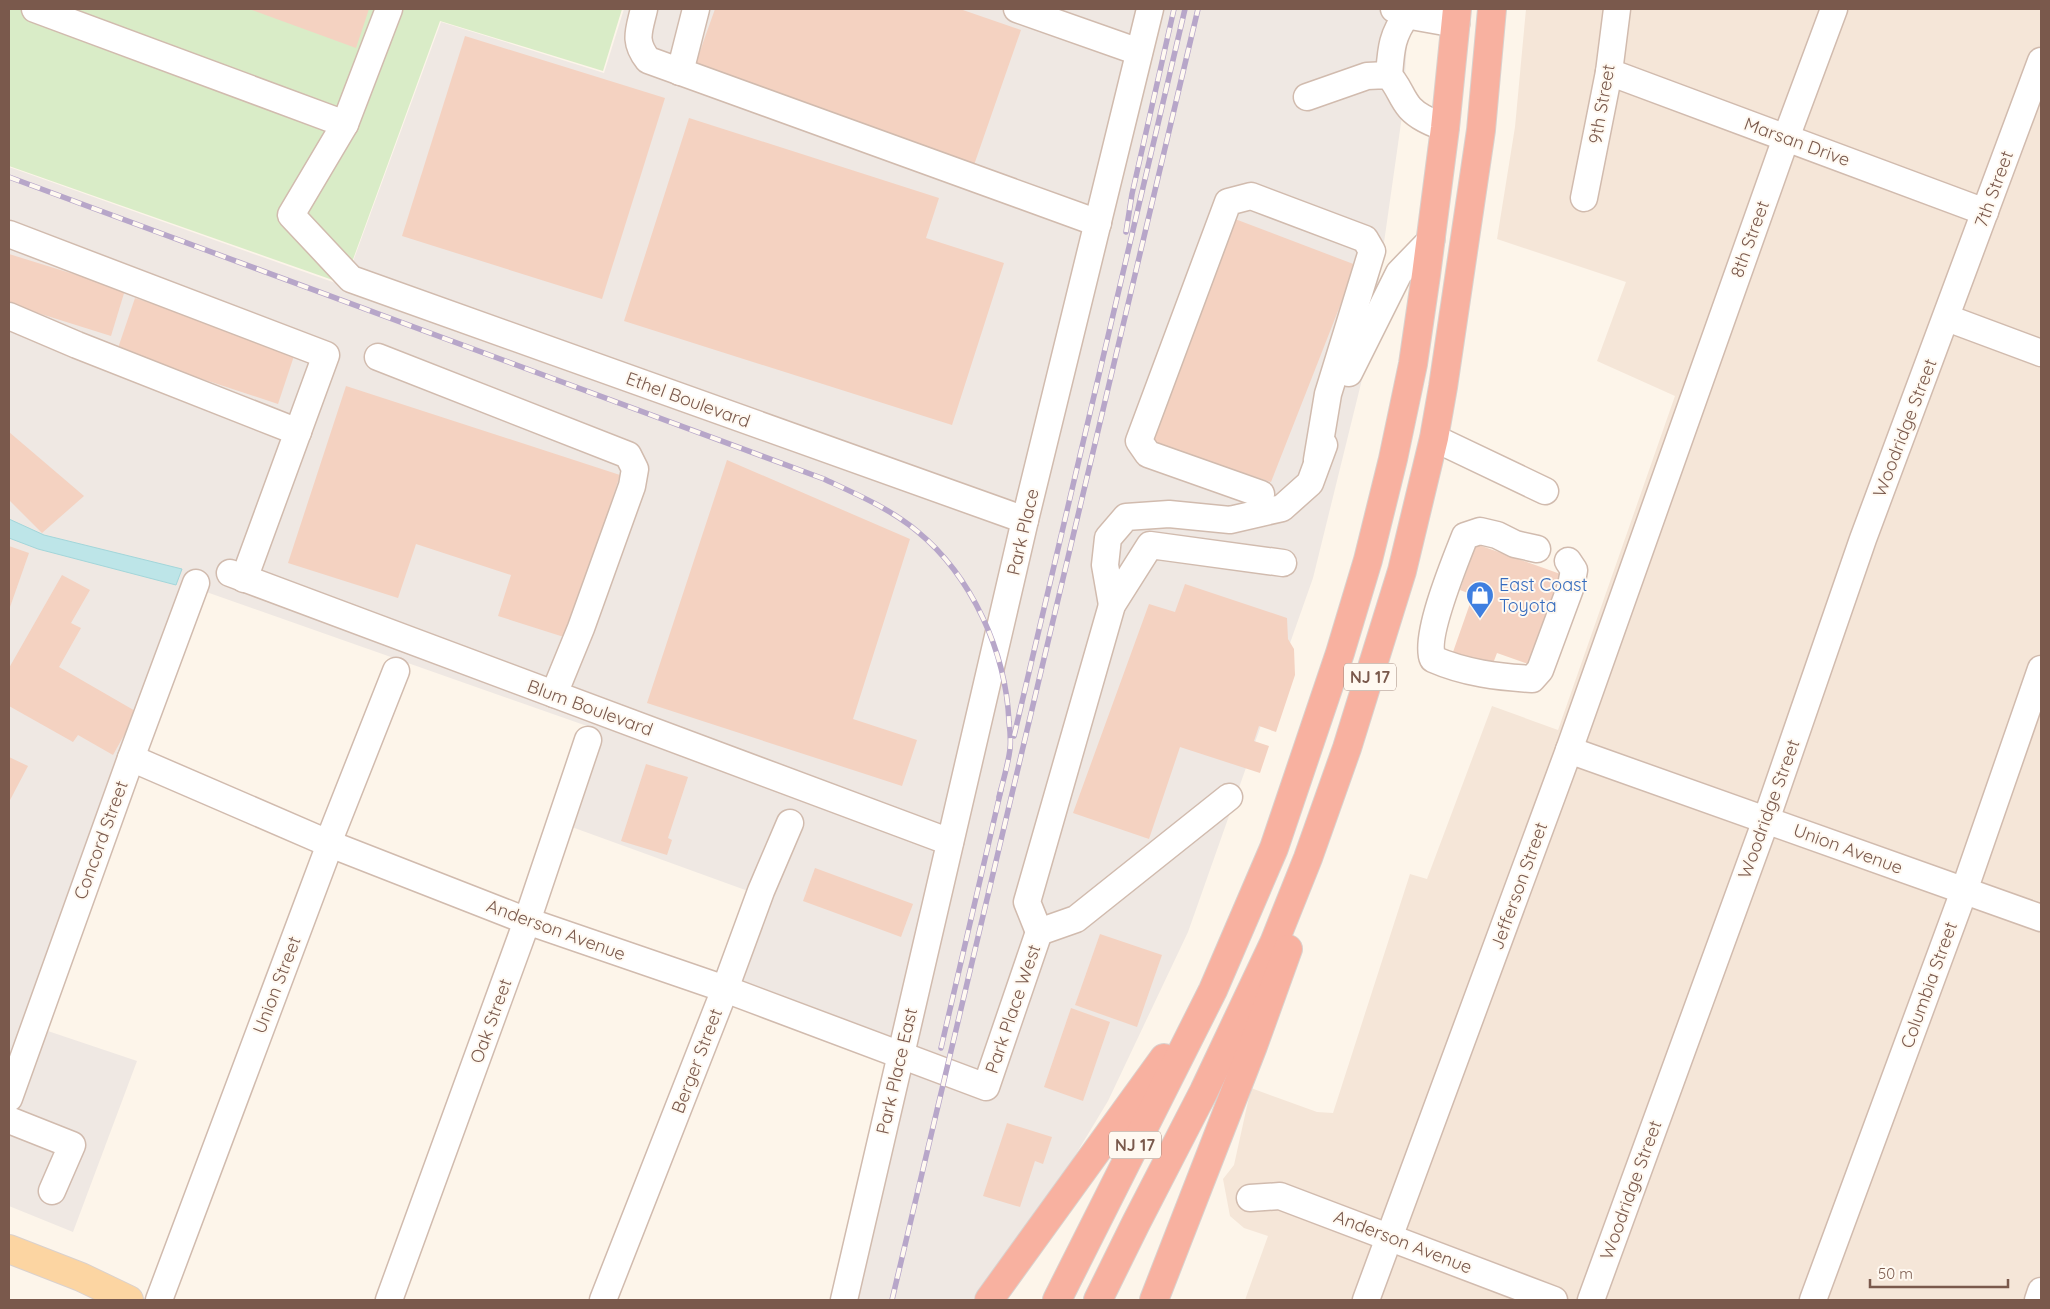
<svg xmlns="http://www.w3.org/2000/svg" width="2050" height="1309" font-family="Quicksand,sans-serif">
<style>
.residential{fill:#f5e6d8}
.industrial{fill:#efe8e3}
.green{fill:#d9ecc7}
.water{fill:#bde5e8;stroke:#a3d6da}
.building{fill:#f4d2c1}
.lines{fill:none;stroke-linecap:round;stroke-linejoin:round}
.minor-casing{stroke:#d1bbae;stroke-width:29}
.major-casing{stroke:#dad1cd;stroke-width:30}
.highway-casing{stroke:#dad1cd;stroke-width:30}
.minor{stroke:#fff;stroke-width:26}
.major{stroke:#fcd5a2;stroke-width:28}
.highway{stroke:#f8b1a0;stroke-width:28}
.rail-casing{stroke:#b7a6c9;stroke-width:5.5}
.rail{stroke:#fff9f1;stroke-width:4;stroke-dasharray:11;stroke-linecap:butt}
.labels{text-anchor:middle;stroke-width:4;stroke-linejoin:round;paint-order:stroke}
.shield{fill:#fff9f1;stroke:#a2897e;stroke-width:1}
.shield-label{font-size:16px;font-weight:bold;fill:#7a594c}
.street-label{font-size:18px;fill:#7a594c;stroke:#fff9f1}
.shop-label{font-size:18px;fill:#366cbe;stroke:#fff9f1;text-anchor:start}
</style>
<rect width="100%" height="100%" fill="#fdf5ea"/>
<!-- residential -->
<polygon class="residential" points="1526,9 2041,9 2041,1300 1245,1300 1268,1236 1244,1228 1230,1216 1223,1179 1234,1165 1251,1088 1317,1112 1333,1113 1410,874 1427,879 1492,706 1558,730 1675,396 1597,361 1626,282 1497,239 1515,127"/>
<!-- industrial -->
<polygon class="industrial" points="624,9 1409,9 1403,109 1368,355 1313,578 1188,932 1108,1101 988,1300 843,1300 902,1059 723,992 759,895 558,822 587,726 195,588 36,1027 137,1061 73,1232 9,1206 9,167 344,286 441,22 604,73"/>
<!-- green -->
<polygon class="green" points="9,9 622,9 603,71 440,21 344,284 9,166"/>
<!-- water -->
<polygon class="water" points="9,519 44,535 182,569 176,585 38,549 9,538"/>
<!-- building -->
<g class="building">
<polygon points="249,9 369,9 356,48"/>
<polygon points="715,9 960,9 1021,30 974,165 694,68"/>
<polygon points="465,36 665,98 602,299 402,236"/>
<polygon points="689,118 939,198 926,238 1004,263 952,425 624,321"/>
<polygon points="1235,219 1356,265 1271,482 1153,443"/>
<polygon points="9,254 125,290 111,336 9,304"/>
<polygon points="135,298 296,350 278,404 117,351"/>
<polygon points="346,386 620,475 567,638 498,616 511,575 416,544 398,598 288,563"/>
<polygon points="9,432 84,496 42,533 9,500"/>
<polygon points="727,460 910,539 853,719 917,740 902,786 647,703"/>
<polygon points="1476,544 1566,576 1534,666 1497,653 1492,666 1453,652 1473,595 1460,590"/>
<polygon points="9,546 29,553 9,610"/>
<polygon points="62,575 90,590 71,623 81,628 59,667 137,712 113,755 78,735 73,742 9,706 9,668"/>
<polygon points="1185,584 1287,618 1288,639 1294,649 1295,675 1276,732 1259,726 1254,741 1269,746 1260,773 1180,747 1149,839 1073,813 1149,604 1175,612"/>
<polygon points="9,757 28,766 9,802"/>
<polygon points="646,764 688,777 668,838 672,840 667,855 621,841"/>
<polygon points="815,868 913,904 901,937 803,901"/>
<polygon points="1100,934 1162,955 1137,1027 1075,1005"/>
<polygon points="1071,1008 1110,1022 1083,1101 1044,1087"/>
<polygon points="1007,1123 1052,1137 1043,1164 1035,1161 1020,1207 983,1196"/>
</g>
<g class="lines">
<!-- minor casing -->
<g class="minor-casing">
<g id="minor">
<polyline points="35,9 345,124 291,215 351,279 1025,520"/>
<path d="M644,9C639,31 633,41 648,60L1098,223"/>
<polyline points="1017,9 1139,52"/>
<polyline points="1394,9 1411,16 1456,24"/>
<polyline points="680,72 696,9"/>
<polyline points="1609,72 1985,212"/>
<path d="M1389,76C1391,51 1391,36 1407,15"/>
<path d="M1307,97L1367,76L1388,75C1398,84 1401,98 1410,108C1419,118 1433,123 1445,128"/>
<polyline points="345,124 389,9"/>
<polyline points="1584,198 1609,72 1617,9"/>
<polyline points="9,234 326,355 244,579"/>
<polyline points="9,316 77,345 298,432"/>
<polyline points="1947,318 2041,353"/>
<polyline points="378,357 628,455 635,469 632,486 581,628 554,694"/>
<polyline points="1349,373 1399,273 1431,240"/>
<polyline points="1434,438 1545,491"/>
<polyline points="1261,494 1148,454 1139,441 1228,202 1251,196 1365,239 1372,251 1328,394 1317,460"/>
<path d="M1537,549L1515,544L1497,535L1480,531L1465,536C1456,559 1423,638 1433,659C1465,673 1498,677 1532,679L1540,670L1571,586L1574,570L1568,561"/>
<polyline points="230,573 950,842"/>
<polyline points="1112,605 1105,565 1108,538 1126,517 1169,514 1230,520 1282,508 1310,483 1324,445"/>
<polyline points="1569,750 2041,918"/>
<polyline points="131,758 330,844 527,921 725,989 986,1087 1039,932"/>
<polyline points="1039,932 1027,902 1112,605 1150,545 1283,563"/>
<polyline points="1039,932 1076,919 1229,797"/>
<polyline points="9,1098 131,758 196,583"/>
<polyline points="9,1120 72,1145 52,1191"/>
<polyline points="1250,1198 1280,1196 1554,1300"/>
<polyline points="159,1300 330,844 330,838 396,671"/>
<polyline points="389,1300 527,921 588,740"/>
<polyline points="603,1300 725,989 761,891 790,823"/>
<polyline points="844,1300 1025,520 1150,9"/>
<polyline points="1366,1300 1569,750 1786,138 1834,9"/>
<polyline points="1591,1300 1766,820 1863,539 2041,61"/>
<polyline points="1813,1300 1964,891 2041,669"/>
<polyline points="2038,1300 2041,1291"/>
</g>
</g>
<!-- major casing -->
<g class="major-casing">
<polyline id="major" points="9,1249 81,1277 129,1300"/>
</g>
<!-- highway casing -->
<g class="highway-casing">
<g id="highway">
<polyline points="989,1300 1164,1058"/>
<polyline points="1057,1300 1213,990 1274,848 1340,653 1368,560 1393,459 1413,364 1426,275 1445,128 1457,9"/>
<polyline points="1098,1300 1136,1223 1204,1091 1274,943 1308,858 1347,748 1384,629 1402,571 1434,438 1443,387 1481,130 1492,9"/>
<polyline points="1154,1300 1253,1046 1288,949"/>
</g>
</g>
<!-- minor -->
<use href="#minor" class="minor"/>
<!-- major -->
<use href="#major" class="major"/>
<!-- highway -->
<use href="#highway" class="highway"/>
<!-- rail casing -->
<g class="rail-casing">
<g id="rail">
<path d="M9,177L824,479C856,494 889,508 917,531C972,576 1006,652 1009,722C1010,730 1011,740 1010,749C1008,765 1003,781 999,797"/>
<polyline points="1126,232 1132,194 1174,9"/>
<polyline points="1014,736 1185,9"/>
<polyline points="941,1048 1001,790"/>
<polyline points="892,1300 1198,9"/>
</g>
</g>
<!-- rail -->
<use href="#rail" class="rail"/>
</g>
<!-- icons -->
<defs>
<g id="shop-pin" transform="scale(1.4375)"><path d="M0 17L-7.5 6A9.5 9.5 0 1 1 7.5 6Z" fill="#3f7fe0" stroke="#fff9f1"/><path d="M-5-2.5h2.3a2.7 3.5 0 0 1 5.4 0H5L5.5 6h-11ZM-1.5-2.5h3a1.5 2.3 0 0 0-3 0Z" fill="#fff"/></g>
</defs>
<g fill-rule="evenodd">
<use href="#shop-pin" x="1480" y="595"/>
</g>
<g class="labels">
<!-- shield labels -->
<g class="shield">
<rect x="1344" y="663.5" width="52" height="27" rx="4"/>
<rect x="1109" y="1131.5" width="52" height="27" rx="4"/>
</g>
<g class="shield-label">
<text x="1370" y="683">NJ 17</text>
<text x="1135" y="1151">NJ 17</text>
</g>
<!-- street labels -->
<g class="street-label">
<text transform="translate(1602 104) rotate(-80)" y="6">9th Street</text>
<text transform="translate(1797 142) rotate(20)" y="6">Marsan Drive</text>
<text transform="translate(1994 189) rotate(-70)" y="6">7th Street</text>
<text transform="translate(1750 239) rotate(-70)" y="6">8th Street</text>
<text transform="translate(688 400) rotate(20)" y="6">Ethel Boulevard</text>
<text transform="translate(1905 428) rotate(-69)" y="6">Woodridge Street</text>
<text transform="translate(1023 532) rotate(-77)" y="6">Park Place</text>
<text transform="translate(590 708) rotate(20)" y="6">Blum Boulevard</text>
<text transform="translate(1769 809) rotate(-70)" y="6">Woodridge Street</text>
<text transform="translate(101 840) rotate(-70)" y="6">Concord Street</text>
<text transform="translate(1848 849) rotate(20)" y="6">Union Avenue</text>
<text transform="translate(1519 886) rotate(-70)" y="6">Jefferson Street</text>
<text transform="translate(556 930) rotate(20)" y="6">Anderson Avenue</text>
<text transform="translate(277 985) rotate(-69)" y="6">Union Street</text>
<text transform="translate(1929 985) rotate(-70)" y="6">Columbia Street</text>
<text transform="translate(1013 1009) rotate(-71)" y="6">Park Place West</text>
<text transform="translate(491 1021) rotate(-70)" y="6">Oak Street</text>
<text transform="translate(697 1061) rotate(-69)" y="6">Berger Street</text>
<text transform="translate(897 1071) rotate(-77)" y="6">Park Place East</text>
<text transform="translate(1631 1190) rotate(-70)" y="6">Woodridge Street</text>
<text transform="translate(1403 1242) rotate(21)" y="6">Anderson Avenue</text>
</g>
<!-- shop labels -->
<g class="shop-label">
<text x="1499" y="591">East Coast<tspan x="1499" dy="21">Toyota</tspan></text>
</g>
</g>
<!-- border -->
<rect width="2050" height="1309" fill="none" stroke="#7a594c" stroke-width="20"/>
<!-- scale -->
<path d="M1870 1279v8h138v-8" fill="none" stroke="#7a594c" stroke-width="2.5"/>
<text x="1878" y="1279" font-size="15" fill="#7a594c" stroke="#fff9f1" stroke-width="4" paint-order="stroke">50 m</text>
</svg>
